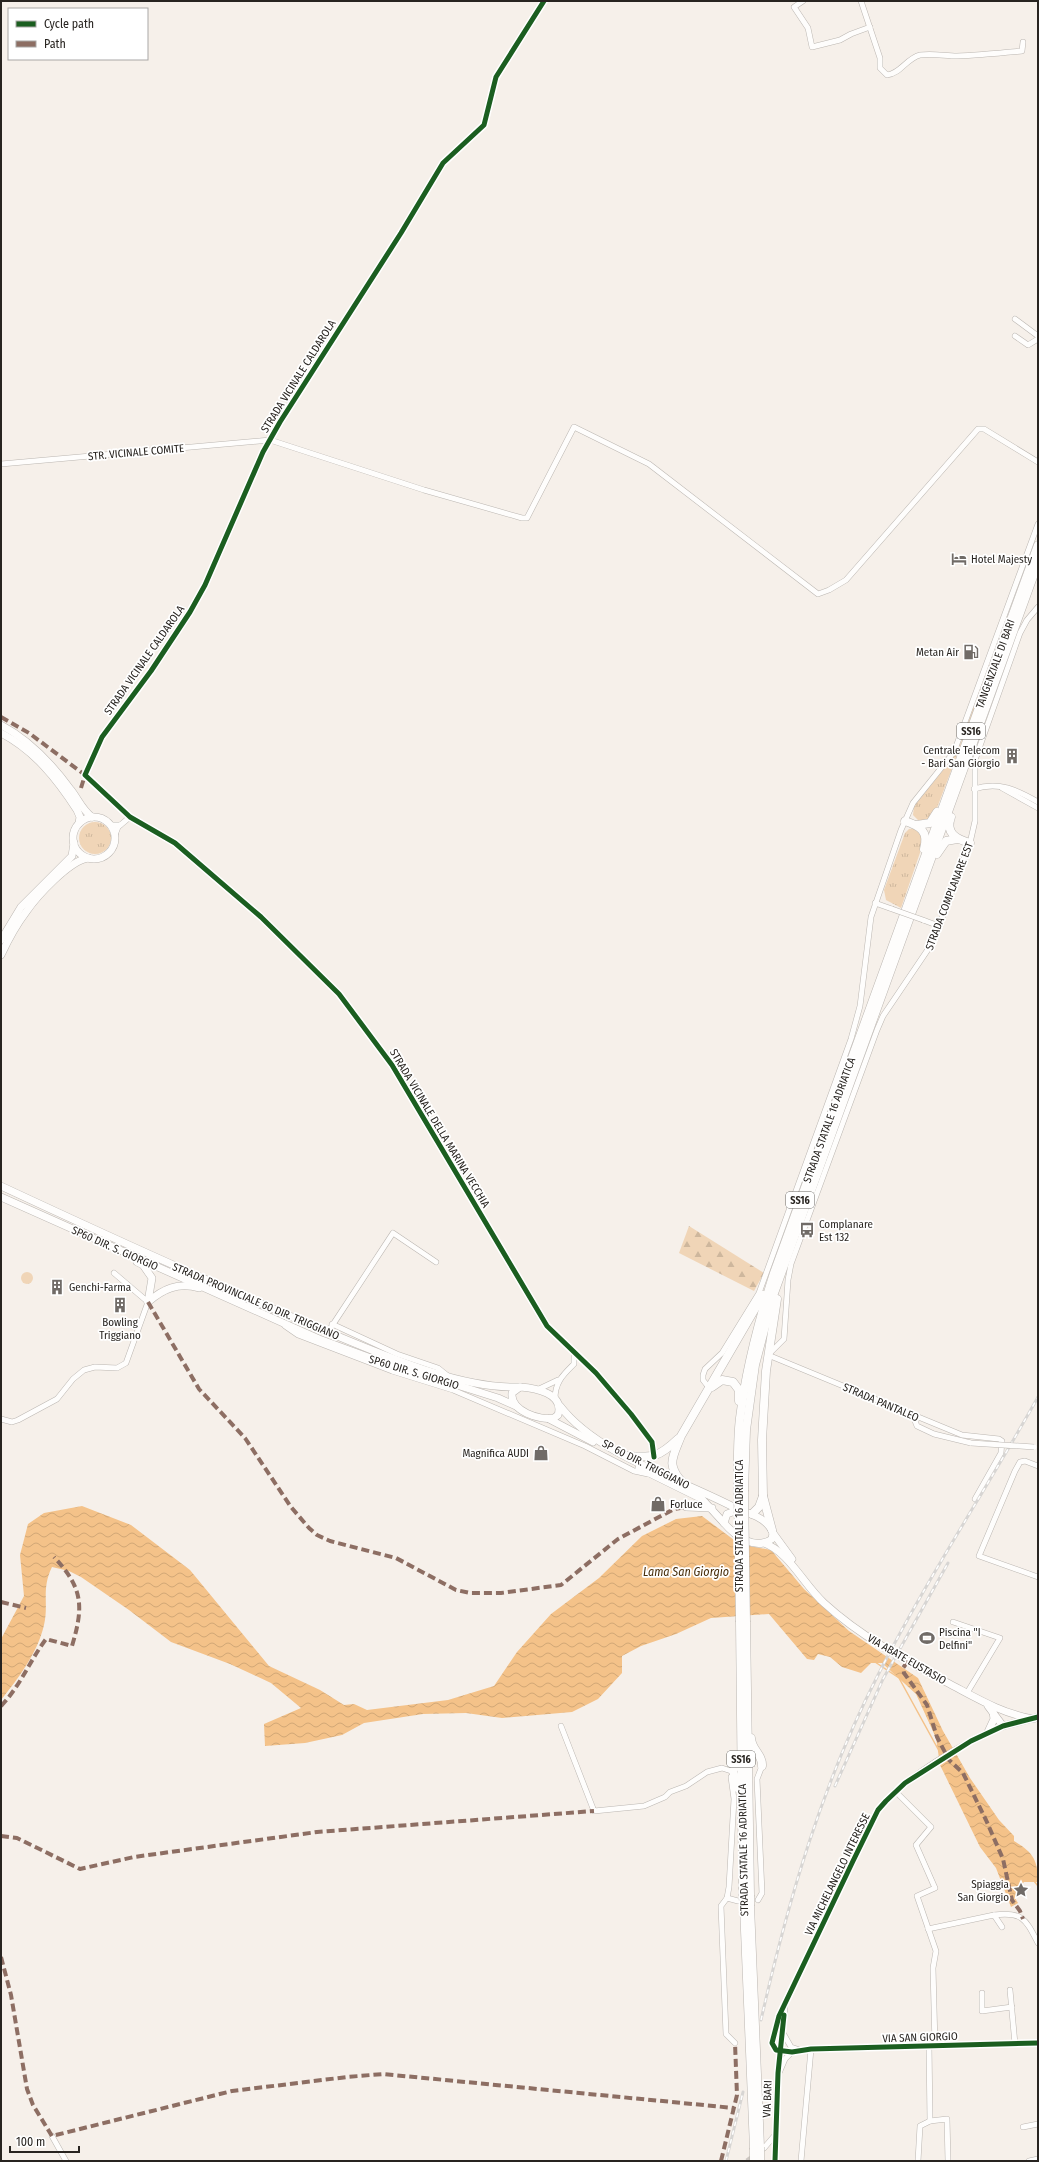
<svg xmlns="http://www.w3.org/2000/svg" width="1039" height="2162" font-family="'Fira Sans Condensed',sans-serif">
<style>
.grass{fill:url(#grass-tufts)}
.forest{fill:url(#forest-firs)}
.water{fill:url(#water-waves)}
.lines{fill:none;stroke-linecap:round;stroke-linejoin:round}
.stream{stroke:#f4c289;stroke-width:1.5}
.minor-tunnel{stroke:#cdc7c2;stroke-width:5;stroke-dasharray:5 2.5;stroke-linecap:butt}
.minor-casing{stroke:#bbb6b1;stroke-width:6}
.major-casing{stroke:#bbb6b1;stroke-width:8}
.highway-casing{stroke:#bbb6b1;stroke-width:9}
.minor{stroke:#fefdfc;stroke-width:5}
.major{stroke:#fefdfc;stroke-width:7}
.highway{stroke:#fefdfc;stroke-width:8}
.rail-casing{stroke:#d7d5d3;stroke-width:3}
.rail{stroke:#fff;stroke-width:1.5;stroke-dasharray:4.5;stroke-linecap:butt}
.minor-bridge-casing{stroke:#bbb6b1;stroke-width:6;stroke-linecap:butt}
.highway-bridge-casing{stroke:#bbb6b1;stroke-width:9;stroke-linecap:butt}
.minor-bridge{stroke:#fefdfc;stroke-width:5}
.highway-bridge{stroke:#fefdfc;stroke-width:8}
.quiet{stroke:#8d6e63;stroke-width:4;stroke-dasharray:8 4;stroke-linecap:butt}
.cycleway-casing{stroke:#fff;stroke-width:8}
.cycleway{stroke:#1b5e20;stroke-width:5}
.labels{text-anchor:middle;stroke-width:3.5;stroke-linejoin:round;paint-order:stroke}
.shield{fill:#fff;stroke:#686663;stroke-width:1}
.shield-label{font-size:10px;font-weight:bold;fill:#282420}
.street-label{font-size:11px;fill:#282420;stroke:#fff}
.poi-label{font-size:11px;fill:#282420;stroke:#fff;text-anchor:start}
.water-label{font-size:12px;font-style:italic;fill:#472c09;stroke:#fff}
</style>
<defs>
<pattern id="grass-tufts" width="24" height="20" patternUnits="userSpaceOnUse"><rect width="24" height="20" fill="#f0d5b7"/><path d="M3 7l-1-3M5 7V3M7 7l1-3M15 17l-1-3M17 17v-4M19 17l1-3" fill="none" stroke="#ceb79d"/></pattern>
<pattern id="forest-firs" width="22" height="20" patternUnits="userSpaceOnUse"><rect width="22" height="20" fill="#f0d5b7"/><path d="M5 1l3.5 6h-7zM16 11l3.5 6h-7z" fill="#ceb79d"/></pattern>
<pattern id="water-waves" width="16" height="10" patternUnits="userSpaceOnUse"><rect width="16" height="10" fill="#f4c289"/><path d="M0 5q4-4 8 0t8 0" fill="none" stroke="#d1a776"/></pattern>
</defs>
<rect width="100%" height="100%" fill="#f6f0ea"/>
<!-- grass -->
<g class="grass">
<polygon points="990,662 992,662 934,816 930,821 920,822 913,815 914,806 952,759 961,742"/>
<circle cx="95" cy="838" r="16"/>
<polygon points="916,828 922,832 922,847 901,908 886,900 884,890 905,833 909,829"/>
<circle cx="27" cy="1278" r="6"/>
</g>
<!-- forest -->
<polygon class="forest" points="689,1226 764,1273 754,1291 679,1253"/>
<!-- water -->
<path class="water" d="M82,1506L131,1525L190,1570L269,1666L320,1690L344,1705L354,1704L367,1710L448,1700L494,1686L517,1652L551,1614L599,1578L642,1536L676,1519L702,1516L734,1540L749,1546L771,1550L804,1589L849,1631L918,1678L943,1731L970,1778L999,1820L1014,1836V1841C1033,1852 1038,1860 1038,1882H1024C1018,1889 1012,1895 1018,1903L1011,1907L996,1868L980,1847L940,1765L936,1738L916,1694L882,1663H871L861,1673L842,1667L830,1657L818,1654L814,1660L807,1659L769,1614L711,1618L676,1634L641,1646L622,1656V1673L598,1699L572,1712L502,1718L466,1713L423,1714L364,1723L342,1735L305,1743L265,1746L264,1724L301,1708L271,1683L230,1664L171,1642L129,1610L81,1577L69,1571L52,1567C41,1589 49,1604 44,1625C38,1652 18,1679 1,1700V1639L24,1596L20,1555L28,1524L44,1513Z"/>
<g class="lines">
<!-- stream -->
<g class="stream">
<polyline points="875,1662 899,1678 938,1749"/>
<polyline points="1034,1881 1038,1886"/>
</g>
<!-- minor-tunnel -->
<polyline class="minor-tunnel" points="747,2161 755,2155"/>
<!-- minor casing -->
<g class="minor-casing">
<g id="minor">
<polyline points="544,1 496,77 484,125 443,163 401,233 280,422 263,452 205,585 190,612 151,671 102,737 85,775 130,817 175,843 261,917 339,994 392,1065 547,1326 596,1373 631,1414 652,1442 654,1457"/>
<polyline points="803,1 794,7 808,28 812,47 840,40 851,34 870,27"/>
<path d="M861,1L880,58V68L887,75C900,74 907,58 920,55C933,53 945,56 957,56C979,55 1000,53 1022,51L1023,42"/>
<polyline points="1015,319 1038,336"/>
<polyline points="1015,336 1028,345 1038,339"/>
<polyline points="1,464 270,440 424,490 522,518 527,518 574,427 649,464 818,594 829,590 846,580 978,429 984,429 1038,462"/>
<polyline points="1002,788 1038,808"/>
<path d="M974,789C999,781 1017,790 1038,802"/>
<polyline points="111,825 120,825"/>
<polyline points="115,835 118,827 130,817"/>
<polyline points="875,903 892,909"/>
<polyline points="923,920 939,926"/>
<polyline points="332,1324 397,1354 438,1368 448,1376"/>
<polyline points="285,1326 298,1335 392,1371 453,1390 585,1446 634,1471 648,1474"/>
<polyline points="328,1332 393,1233 436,1262"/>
<polyline points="539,1389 558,1380"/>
<polyline points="710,1389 703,1380 703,1375 705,1369 722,1353 759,1293 851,1039 860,1006 871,917 901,830 913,803 954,752 1038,524"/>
<path d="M555,1399C555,1382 563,1375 574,1364V1353"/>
<polyline points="913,1416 917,1426 934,1434 971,1443"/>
<polyline points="1,1419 12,1422 18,1420 57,1399 73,1379 84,1370 95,1367 117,1368 126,1363 148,1302 114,1273"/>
<polyline points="1038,1466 1025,1461 1020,1462 1015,1471 979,1556 1038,1577"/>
<polyline points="975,1499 1001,1453 1002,1441 999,1439 962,1435 768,1355 784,1339 788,1280 791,1264 877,1030 883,1016 933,942 970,843 975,821 975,760 1020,633 1027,620 1038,607"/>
<polyline points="953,1622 1000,1638 967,1693"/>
<polyline points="561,1726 594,1811 644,1806 665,1797 670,1792 686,1786 707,1772 722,1768 731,1771"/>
<path d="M1003,1726C964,1741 904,1778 878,1810L779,2016L772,2043L776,2050L792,2052L811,2049L1038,2043"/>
<polyline points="731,1777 734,1799 729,1887 727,1898 721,1906 726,2034 735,2043"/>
<polyline points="895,1791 931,1827 916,1845 935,1888 917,1896 936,1951 933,1968 935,2046"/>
<polyline points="727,1898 738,1901"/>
<polyline points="758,1900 762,1893 757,1779 762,1766"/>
<path d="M994,1915C1023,1911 1026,1920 1038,1943"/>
<polyline points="928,1929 994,1915 1002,1927"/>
<polyline points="1010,1990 1015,2044"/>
<polyline points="982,1993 982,2011 1012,2007"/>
<polyline points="783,2033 791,2047 800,2050"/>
<polyline points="929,2046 930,2121"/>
<polyline points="779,2073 785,2059 792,2052"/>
<polyline points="1023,2127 1038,2124"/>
<polyline points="52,2136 66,2161"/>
<polyline points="764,2148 776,2134"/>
<polyline points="775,2161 778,2073 785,2008"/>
<polyline points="801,2161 811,2049"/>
<polyline points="918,2161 920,2126 930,2121 947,2119 948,2161"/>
<polyline points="1029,2161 1038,2159"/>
</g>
</g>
<!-- major casing -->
<g class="major-casing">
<g id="major">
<path d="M1,725C30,740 52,764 71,790C78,799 83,811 92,817"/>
<path d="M1,733C34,750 57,779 77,810L80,817L79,823"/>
<circle cx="94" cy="838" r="21"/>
<polyline points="1,940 21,907 72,856 74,843"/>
<path d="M1,955C8,940 16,925 26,912C37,896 69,861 88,858"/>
<path d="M1,1186C106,1235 211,1283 318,1328C377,1352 456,1389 520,1387"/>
<polyline points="1,1197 319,1339 368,1357 498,1398 516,1406"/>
<polyline points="137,1262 143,1265 152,1278 148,1302"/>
<path d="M148,1302C163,1289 178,1282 199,1288"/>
<path d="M520,1387C534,1388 565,1393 558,1415L554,1418C540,1421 510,1411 512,1393Z"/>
<path d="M560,1406C599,1457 685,1480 741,1511"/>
<polyline points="549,1419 593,1442"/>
<polyline points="639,1468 702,1499 724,1523"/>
<polyline points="686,1507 712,1508"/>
<path d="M735,1511C748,1511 768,1519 773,1533L772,1539C755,1551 735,1536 724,1523L727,1514Z"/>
<polyline points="773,1533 792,1559"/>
<path d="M764,1543C789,1552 804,1585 824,1603C860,1636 903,1659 946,1682C975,1697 1000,1713 1033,1719"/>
<polyline points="988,1706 1003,1726"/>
<polyline points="1003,1726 1038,1717"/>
<polyline points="988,1732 994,1719 993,1712"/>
</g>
</g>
<!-- highway casing -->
<g class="highway-casing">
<g id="highway">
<path d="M951,817C945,833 956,839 970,843"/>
<path d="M905,821C920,826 929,831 924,849"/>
<polyline points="917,825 930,823 937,812"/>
<polyline points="937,854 946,841 957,839"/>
<polyline points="712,1387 722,1380 733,1382 739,1390 739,1401"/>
<path d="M628,1456C653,1458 659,1457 678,1439"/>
<path d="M684,1484C665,1465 673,1457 681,1436L763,1295"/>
<polyline points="744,1490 746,1430 755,1365 773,1296 1038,563"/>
<path d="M738,1491C738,1467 737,1442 740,1418C746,1369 759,1320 774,1273L1038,545"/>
<polyline points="752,1514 759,1507 763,1496"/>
<polyline points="772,1530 763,1496 762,1440 766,1371 777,1299"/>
<polyline points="740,1622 743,1896"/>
<polyline points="746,1622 750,1895"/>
<path d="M751,1738C751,1749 763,1755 762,1766"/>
<polyline points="738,1788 733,1771 740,1758"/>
<polyline points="744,1906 754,2148"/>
<polyline points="750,1906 760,2147"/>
</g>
</g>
<!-- minor -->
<use href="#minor" class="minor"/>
<!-- major -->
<use href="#major" class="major"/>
<!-- highway -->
<use href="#highway" class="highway"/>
<!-- rail casing -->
<g class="rail-casing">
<g id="rail">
<polyline points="835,1786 883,1679 948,1563"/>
<path d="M761,2020C788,1901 822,1784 878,1675C926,1580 986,1490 1038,1397"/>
<polyline points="726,2161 743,2092"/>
</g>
</g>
<!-- rail -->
<use href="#rail" class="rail"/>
<!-- minor-bridge casing -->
<g class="minor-bridge-casing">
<g id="minor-bridge">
<polyline points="892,909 923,920"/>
<polyline points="971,1443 1034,1447"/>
</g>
</g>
<!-- highway-bridge casing -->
<g class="highway-bridge-casing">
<g id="highway-bridge">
<polyline points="744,1490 746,1622"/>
<polyline points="738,1491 740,1622"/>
<polyline points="750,1895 750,1906"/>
<polyline points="743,1896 744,1906"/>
<polyline points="754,2161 754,2148"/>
<polyline points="760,2161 760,2147"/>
</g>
</g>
<!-- minor-bridge -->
<use href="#minor-bridge" class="minor-bridge"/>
<!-- highway-bridge -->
<use href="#highway-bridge" class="highway-bridge"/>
<!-- quiet -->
<g class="quiet">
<polyline points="1,717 29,733 85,775 81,788"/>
<polyline points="148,1302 199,1389 245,1438 291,1507 309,1528 317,1535 330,1541 396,1558 456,1590 470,1593 501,1593 561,1585 618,1539 674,1509 686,1507"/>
<polyline points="1,1602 26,1608"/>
<polyline points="908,1661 903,1668 904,1673 927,1705 937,1737 949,1760 963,1773 986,1820 1003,1859 1012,1900 1020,1911 1023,1919"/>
<path d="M1,1706C21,1685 29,1662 46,1639L72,1646C84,1606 83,1588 54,1557"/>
<polyline points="1,1836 17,1838 80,1869 134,1857 317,1832 594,1811"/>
<polyline points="1,1957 11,1995 27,2089 33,2105 52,2136 232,2091 347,2077 383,2074 734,2108"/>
<polyline points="721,2161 737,2095 735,2043"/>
</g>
<!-- cycleway casing -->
<g class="cycleway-casing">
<g id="cycleway">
<polyline points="544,1 496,77 484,125 443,163 401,233 280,422 263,452 205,585 190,612 151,671 102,737 85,775 130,817 175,843 261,917 339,994 392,1065 547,1326 596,1373 631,1414 652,1442 654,1457"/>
<polyline points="1038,1717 1003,1726 971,1741 905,1783 886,1801 878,1810 853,1861 779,2016 772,2043 776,2050 792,2052 811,2049 1038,2043"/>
<polyline points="775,2161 778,2073 784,2015"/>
</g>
</g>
<!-- cycleway -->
<use href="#cycleway" class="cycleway"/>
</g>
<!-- icons -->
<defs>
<g id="hotel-bare" transform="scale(1.2)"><path d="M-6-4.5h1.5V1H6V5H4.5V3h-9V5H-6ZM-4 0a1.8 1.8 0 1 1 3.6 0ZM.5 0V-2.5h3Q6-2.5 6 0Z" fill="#706b67" stroke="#fff" stroke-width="2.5" paint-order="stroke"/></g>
<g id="fuel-bare" transform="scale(1.2)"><path d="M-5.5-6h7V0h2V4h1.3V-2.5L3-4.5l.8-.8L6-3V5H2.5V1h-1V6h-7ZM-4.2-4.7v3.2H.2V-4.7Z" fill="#706b67" stroke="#fff" stroke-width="2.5" paint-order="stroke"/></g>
<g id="building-bare" transform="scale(1.2)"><path d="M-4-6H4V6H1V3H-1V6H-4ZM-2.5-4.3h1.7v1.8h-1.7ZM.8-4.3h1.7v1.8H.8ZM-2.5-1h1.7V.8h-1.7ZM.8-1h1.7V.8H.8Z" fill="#706b67" stroke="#fff" stroke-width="2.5" paint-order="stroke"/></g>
<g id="bus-bare" transform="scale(1.2)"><path d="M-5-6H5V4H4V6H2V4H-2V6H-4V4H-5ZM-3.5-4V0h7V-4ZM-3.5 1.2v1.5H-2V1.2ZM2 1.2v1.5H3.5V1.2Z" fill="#706b67" stroke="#fff" stroke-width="2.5" paint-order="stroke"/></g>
<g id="shop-bare" transform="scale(1.2)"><path d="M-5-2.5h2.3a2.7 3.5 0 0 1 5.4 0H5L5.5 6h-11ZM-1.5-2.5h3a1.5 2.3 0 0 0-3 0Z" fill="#706b67" stroke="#fff" stroke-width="2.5" paint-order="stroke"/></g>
<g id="stadium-bare" transform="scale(1.2)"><path d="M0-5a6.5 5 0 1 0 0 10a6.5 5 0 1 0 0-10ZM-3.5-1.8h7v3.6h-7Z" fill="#706b67" stroke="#fff" stroke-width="2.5" paint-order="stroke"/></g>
<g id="sight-bare" transform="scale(1.2)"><path d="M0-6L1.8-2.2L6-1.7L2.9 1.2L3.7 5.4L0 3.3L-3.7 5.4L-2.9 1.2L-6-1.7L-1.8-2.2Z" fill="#706b67" stroke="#fff" stroke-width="2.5" paint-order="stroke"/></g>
</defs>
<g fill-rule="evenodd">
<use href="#hotel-bare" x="959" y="559"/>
<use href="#fuel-bare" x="971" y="652"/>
<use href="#building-bare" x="1012" y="756"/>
<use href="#bus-bare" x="807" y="1230"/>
<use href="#building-bare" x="57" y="1287"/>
<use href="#building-bare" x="120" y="1305"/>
<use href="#shop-bare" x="541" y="1453"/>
<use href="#shop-bare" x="658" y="1504"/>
<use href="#stadium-bare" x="927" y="1638"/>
<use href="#sight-bare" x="1021" y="1890"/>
</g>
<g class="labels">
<!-- shield labels -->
<g class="shield">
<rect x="957" y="723" width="28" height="16" rx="3"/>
<rect x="786" y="1192" width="28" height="16" rx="3"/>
<rect x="727" y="1751" width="28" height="16" rx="3"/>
</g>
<g class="shield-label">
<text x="971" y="735">SS16</text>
<text x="800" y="1204">SS16</text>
<text x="741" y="1763">SS16</text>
</g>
<!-- street labels -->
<g class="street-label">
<text transform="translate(298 376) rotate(-58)" y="4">STRADA VICINALE CALDAROLA</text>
<text transform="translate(136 452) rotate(-5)" y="4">STR. VICINALE COMITE</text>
<text transform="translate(144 660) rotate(-55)" y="4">STRADA VICINALE CALDAROLA</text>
<text transform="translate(995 664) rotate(-70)" y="4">TANGENZIALE DI BARI</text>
<text transform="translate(949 896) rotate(-69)" y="4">STRADA COMPLANARE EST</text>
<text transform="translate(829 1120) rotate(-70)" y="4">STRADA STATALE 16 ADRIATICA</text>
<text transform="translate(440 1128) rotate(59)" y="4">STRADA VICINALE DELLA MARINA VECCHIA</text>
<text transform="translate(115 1248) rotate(24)" y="4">SP60 DIR. S. GIORGIO</text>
<text transform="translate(256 1301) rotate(23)" y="4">STRADA PROVINCIALE 60 DIR. TRIGGIANO</text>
<text transform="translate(414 1372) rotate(17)" y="4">SP60 DIR. S. GIORGIO</text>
<text transform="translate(881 1402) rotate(23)" y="4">STRADA PANTALEO</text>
<text transform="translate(646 1464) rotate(27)" y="4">SP 60 DIR. TRIGGIANO</text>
<text transform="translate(739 1526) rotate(-90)" y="4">STRADA STATALE 16 ADRIATICA</text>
<text transform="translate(907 1659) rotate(30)" y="4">VIA ABATE EUSTASIO</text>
<text transform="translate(743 1850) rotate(-91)" y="4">STRADA STATALE 16 ADRIATICA</text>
<text transform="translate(837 1874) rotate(-64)" y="4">VIA MICHELANGELO INTERESSE</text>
<text transform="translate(920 2037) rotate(-2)" y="4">VIA SAN GIORGIO</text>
<text transform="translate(767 2099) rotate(-88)" y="4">VIA BARI</text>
</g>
<!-- poi labels -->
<g class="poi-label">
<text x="971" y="563">Hotel Majesty</text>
<text x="959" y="656" text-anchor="end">Metan Air</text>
<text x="1000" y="754" text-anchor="end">Centrale Telecom<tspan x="1000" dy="13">- Bari San Giorgio</tspan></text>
<text x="819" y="1228">Complanare<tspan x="819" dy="13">Est 132</tspan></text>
<text x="69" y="1291">Genchi-Farma</text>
<text x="120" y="1326" text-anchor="middle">Bowling<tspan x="120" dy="13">Triggiano</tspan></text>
<text x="529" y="1457" text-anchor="end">Magnifica AUDI</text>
<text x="670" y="1508">Forluce</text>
<text x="939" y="1636">Piscina "I<tspan x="939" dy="13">Delfini"</tspan></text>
<text x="1009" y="1888" text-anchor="end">Spiaggia<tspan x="1009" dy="13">San Giorgio</tspan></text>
</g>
<!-- water labels -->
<g class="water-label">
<text x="686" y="1576">Lama San Giorgio</text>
</g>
</g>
<!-- border -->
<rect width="1039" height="2162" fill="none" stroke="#282420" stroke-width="4"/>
<!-- legend -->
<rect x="8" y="8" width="140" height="52" fill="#ffffff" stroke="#a9a7a6"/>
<rect x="16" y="21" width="20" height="6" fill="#1b5e20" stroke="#a9a7a6"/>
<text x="44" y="28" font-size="12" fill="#282420">Cycle path</text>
<rect x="16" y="41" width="20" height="6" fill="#8d6e63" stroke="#a9a7a6"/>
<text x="44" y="48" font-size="12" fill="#282420">Path</text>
<!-- scale -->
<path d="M10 2146v6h69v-6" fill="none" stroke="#282420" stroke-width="2"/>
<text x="16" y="2146" font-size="12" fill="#282420" stroke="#ffffff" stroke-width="3" paint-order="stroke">100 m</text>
</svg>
